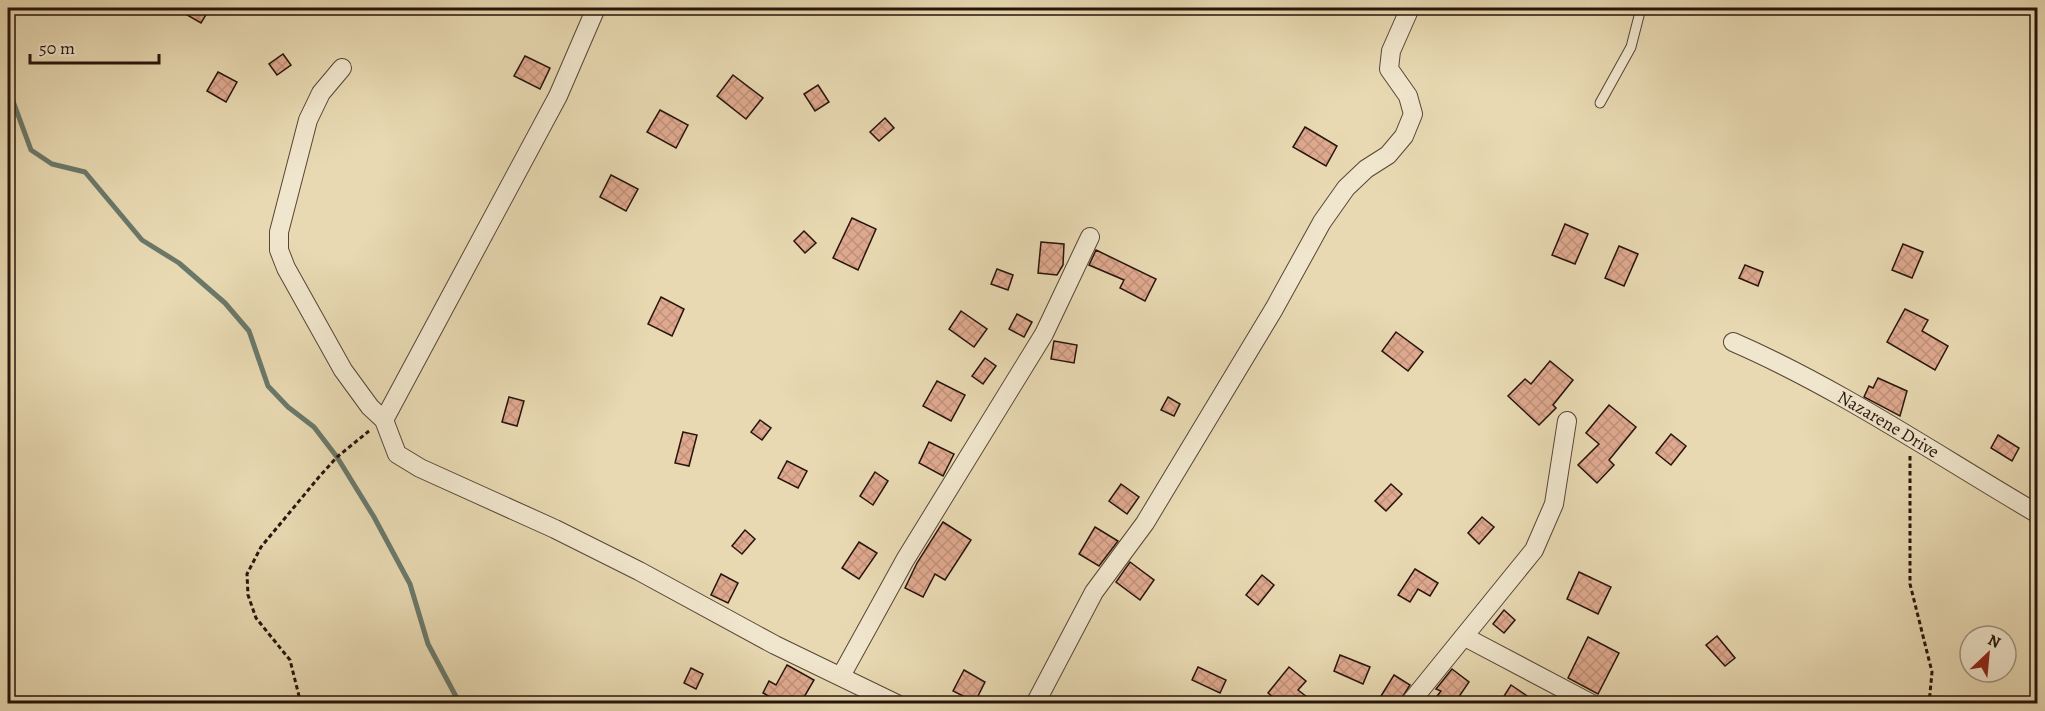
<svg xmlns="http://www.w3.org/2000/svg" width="2045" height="711" font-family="Alegreya,serif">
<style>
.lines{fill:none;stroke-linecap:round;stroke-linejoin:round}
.stream{stroke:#6a786a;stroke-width:5}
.building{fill:url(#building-cross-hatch);stroke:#27140b;stroke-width:1.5}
.service-casing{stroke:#574535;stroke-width:11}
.minor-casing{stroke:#574535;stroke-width:20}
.path{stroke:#27140b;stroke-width:3;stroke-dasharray:4.5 3;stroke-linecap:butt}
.service{stroke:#f0e6cd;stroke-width:9}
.minor{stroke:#f0e6cd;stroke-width:18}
.labels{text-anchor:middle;stroke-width:5;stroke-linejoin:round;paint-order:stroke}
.street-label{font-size:18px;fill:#27140b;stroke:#f0e6cd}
</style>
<defs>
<pattern id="building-cross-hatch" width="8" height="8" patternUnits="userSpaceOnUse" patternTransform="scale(1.5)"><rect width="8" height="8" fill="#dfa98f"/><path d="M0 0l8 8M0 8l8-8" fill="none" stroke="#bf917a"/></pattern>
</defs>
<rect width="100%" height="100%" fill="#e8d9b2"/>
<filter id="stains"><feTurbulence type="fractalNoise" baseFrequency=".00333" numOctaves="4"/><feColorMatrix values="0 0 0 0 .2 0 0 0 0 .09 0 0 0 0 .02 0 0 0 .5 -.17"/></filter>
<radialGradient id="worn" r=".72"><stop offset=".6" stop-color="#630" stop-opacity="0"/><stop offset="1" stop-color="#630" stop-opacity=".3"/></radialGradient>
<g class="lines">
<!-- stream -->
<polyline class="stream" points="8,92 10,93 31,150 52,164 85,172 142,240 179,263 225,303 249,331 268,386 288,407 314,427 337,457 374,517 410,584 428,644 460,704"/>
</g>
<!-- building -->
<g class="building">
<polygon points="175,8 210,8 201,23"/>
<polygon points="283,54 291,65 277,75 269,64"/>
<polygon points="525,56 550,68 540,89 514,76"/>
<polygon points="218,72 237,82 226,102 207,91"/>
<polygon points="733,75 763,98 746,119 717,96"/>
<polygon points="818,85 829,102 815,111 804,94"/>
<polygon points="660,110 688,125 676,148 647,132"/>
<polygon points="885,118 894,128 879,141 870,132"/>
<polygon points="1305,127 1337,146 1326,166 1293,147"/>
<polygon points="611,175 638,189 626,211 600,197"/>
<polygon points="852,218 876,229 858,270 833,258"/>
<polygon points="1565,224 1588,234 1575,264 1552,255"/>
<polygon points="804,231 816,243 805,253 794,241"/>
<polygon points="1041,242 1064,244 1063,265 1057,275 1038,273"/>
<polygon points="1903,244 1923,252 1912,278 1892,270"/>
<polygon points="1619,246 1638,254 1624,286 1605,278"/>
<polygon points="1096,250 1156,279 1145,301 1120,288 1124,280 1089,265"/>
<polygon points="1745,265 1763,272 1758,286 1739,278"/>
<polygon points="997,269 1013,275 1008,290 991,284"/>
<polygon points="661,297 684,309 672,336 648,324"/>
<polygon points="1905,309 1928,320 1922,331 1948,346 1935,370 1887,342"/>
<polygon points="961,311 987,329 974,347 949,329"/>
<polygon points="1017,314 1032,322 1024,337 1009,329"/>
<polygon points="1396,332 1423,352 1408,371 1382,351"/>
<polygon points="1054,341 1077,345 1074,363 1051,359"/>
<polygon points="985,358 996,366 983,384 972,376"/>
<polygon points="1550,361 1573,380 1553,405 1556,408 1539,425 1508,396 1525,379 1531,384"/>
<polygon points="1878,378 1907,391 1900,416 1864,397 1869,386 1873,388"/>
<polygon points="937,381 965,395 951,421 923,406"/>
<polygon points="509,397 524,401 517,426 502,422"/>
<polygon points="1168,397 1180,404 1174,416 1161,410"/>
<polygon points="1609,405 1636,427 1609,460 1614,465 1597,483 1578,465 1599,444 1586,433"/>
<polygon points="760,420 771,428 762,440 751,432"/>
<polygon points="683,432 697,435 689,466 675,463"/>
<polygon points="1671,434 1686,446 1671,465 1656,453"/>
<polygon points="1998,435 2019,448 2012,461 1991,448"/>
<polygon points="929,442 954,454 943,476 919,463"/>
<polygon points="787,461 807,471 798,488 778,478"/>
<polygon points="875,472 888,481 873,505 860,496"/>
<polygon points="1121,484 1139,497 1127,514 1109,501"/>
<polygon points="1391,484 1402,494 1386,511 1375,501"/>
<polygon points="1482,517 1494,527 1479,544 1468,533"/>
<polygon points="943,522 971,540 945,580 935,574 923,597 905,588 917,563"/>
<polygon points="1095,527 1118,541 1099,566 1079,554"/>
<polygon points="745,530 755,539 742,554 732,546"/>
<polygon points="859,542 877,553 859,579 842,568"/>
<polygon points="1130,562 1154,580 1140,600 1116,582"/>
<polygon points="1415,569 1438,583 1430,596 1418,589 1410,602 1398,595"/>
<polygon points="1579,572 1611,587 1598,614 1567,599"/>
<polygon points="721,574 738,583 728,603 711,595"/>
<polygon points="1262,575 1274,585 1258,605 1246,595"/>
<polygon points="1504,610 1515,620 1504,633 1493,624"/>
<polygon points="1717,636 1735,658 1725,666 1706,645"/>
<polygon points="1588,637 1619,653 1598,694 1568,678"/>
<polygon points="1340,655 1370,667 1363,684 1334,671"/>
<polygon points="787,665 814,680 800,704 782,704 763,693 769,681 776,685"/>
<polygon points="1198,667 1226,680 1220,693 1192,680"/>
<polygon points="1289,667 1306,681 1298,690 1316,704 1281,704 1268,693"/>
<polygon points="691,668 703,674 696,689 684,683"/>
<polygon points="1452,669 1469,682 1454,704 1431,704 1441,691 1436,689"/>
<polygon points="964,670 985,682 975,702 953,691"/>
<polygon points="1394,675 1410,685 1398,704 1381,696"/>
<polygon points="1511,685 1539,704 1499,704"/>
</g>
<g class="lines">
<!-- service casing -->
<g class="service-casing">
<polyline id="service" points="1600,103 1631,47 1641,8"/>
</g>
<!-- minor casing -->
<g class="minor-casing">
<g id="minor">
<polyline points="342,68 321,93 308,120 279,232 279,250 286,268 343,370 370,407 384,420 397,454 420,468 555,529 639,571 775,645 897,704"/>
<path id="s1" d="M1733,342C1839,388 1937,455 2038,514"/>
<polyline points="384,420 558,96 596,8"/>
<polyline points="1465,637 1592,704"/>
<polyline points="841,676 905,560 1044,334 1090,237"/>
<polyline points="1035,704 1094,592 1145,523 1274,309 1322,222 1346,188 1366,169 1388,155 1404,136 1413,114 1408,96 1389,69 1391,51 1410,8"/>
<polyline points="1409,704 1534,550 1554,504 1567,421"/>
</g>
</g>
<!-- path -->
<g class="path">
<polyline points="1910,456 1910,584 1932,672 1929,704"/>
<polyline points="297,704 299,696 290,660 256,618 248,595 247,574 261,547 319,477 337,457 369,431"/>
</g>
<!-- service -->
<use href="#service" class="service"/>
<!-- minor -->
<use href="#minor" class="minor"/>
</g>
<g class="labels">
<!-- street labels -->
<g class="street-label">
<text dy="6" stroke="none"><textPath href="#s1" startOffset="176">Nazarene Drive</textPath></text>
</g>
</g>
<!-- margin -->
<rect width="2045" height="711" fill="none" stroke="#e8d9b2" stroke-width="30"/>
<rect x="9" y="9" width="2027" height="693" fill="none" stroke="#27140b" stroke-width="3"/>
<rect x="15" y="15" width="2015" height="681" fill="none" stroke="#27140b" stroke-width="1.5"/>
<!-- north arrow -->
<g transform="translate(1988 654) rotate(26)"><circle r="28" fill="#f0e6cd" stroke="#a0927f" stroke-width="1.5"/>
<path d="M0-4.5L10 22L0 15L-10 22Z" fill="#8f2418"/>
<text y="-9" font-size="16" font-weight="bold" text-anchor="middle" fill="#27140b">N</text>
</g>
<!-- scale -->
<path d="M30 54v9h129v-9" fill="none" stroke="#27140b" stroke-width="3"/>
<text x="39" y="54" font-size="18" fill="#27140b" stroke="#f0e6cd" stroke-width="4.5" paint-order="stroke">50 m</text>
<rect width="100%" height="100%" filter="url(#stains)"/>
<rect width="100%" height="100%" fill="url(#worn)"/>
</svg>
